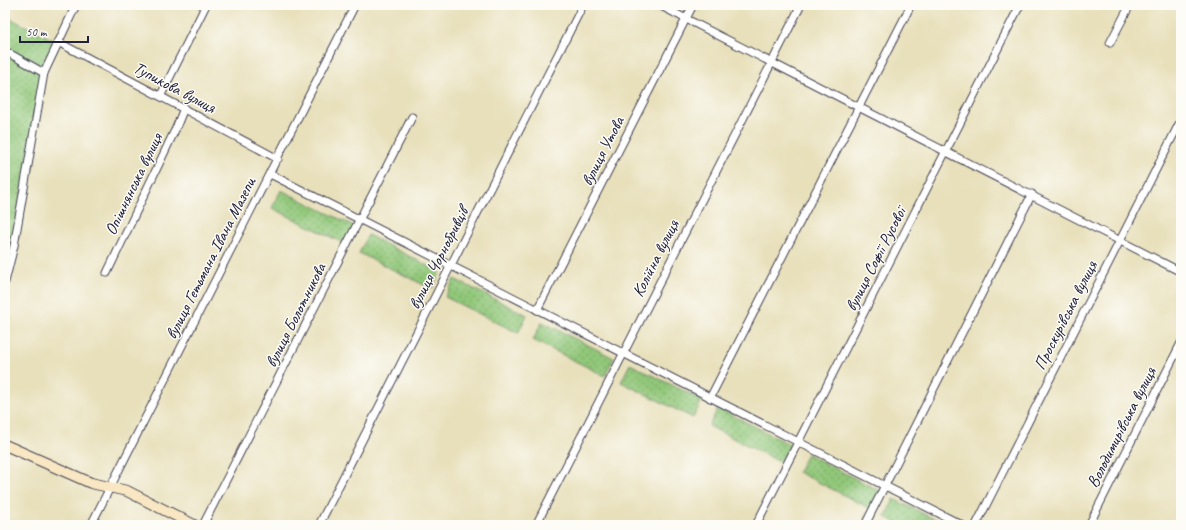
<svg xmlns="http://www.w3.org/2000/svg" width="1186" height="530" font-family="Caveat,sans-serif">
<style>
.grass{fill:url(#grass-dots);stroke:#5a745a}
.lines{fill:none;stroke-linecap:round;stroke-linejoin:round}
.street-casing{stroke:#403e4e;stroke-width:9}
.secondary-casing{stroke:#403e4e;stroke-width:12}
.street{stroke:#fff;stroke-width:7}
.secondary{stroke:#f9e7c3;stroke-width:10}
.labels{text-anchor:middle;stroke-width:3;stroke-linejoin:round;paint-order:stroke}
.street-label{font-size:17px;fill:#22223b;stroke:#fdfcf7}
</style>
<defs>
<pattern id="grass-dots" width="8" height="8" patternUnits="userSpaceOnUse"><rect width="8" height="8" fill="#91c779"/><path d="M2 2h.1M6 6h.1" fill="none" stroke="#76a164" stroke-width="1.8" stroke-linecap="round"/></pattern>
</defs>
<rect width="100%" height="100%" fill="#fdfcf7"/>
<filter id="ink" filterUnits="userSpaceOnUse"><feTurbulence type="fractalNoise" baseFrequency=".025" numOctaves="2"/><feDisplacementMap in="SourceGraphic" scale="8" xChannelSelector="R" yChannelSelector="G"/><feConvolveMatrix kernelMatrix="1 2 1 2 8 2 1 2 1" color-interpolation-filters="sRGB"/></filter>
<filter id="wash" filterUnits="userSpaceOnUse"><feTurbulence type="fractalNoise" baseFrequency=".012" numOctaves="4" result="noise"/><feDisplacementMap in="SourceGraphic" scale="16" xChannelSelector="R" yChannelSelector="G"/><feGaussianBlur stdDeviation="0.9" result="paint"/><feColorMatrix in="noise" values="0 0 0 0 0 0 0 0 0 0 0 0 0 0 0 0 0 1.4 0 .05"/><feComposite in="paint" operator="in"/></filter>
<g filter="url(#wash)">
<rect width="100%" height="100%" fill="#e8e0bb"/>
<!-- grass -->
<g class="grass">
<polygon points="5,16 58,42 44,73 5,277"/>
<polygon points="281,190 354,226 345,244 272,208"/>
<polygon points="368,235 440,272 432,289 359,253"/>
<polygon points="454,279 527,315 518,333 445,297"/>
<polygon points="542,322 614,358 605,376 533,340"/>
<polygon points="630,364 702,400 693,418 621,382"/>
<polygon points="718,408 791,445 782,463 709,426"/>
<polygon points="807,454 880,491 871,509 798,472"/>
<polygon points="894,499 946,525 902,525 885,517"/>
</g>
</g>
<g filter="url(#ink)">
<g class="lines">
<!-- street casing -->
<g class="street-casing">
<g id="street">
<polyline points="659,5 1181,272"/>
<polyline points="58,42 278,159"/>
<polyline points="1110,43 1130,5"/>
<polyline points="5,51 44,73"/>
<polyline points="161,95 206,5"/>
<polyline points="270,174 962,525"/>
<polyline points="107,273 176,128 184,108"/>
<polyline points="5,282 14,246 44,73 76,5"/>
<polyline points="537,310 693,5"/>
<polyline points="710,398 911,5"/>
<polyline points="91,525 355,5"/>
<polyline points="203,525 412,117"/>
<polyline points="319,525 583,5"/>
<polyline points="536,525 801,5"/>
<polyline points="756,525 1020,5"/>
<polyline points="865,525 1032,194"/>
<polyline points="976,525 1181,120"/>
<polyline points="1089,525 1181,343"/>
</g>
</g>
<!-- secondary casing -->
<g class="secondary-casing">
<polyline id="secondary" points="5,445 91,483 127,491 194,525"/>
</g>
<!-- street -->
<use href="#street" class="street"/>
<!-- secondary -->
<use href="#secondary" class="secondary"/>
</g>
</g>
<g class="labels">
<!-- street labels -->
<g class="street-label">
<text transform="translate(175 87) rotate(28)" y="6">Тупикова вулиця</text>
<text transform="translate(602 151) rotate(-63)" y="6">вулиця Утова</text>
<text transform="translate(133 184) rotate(-64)" y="6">Опішнянська вулиця</text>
<text transform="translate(210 258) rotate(-63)" y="6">вулиця Гетьмана Івана Мазепи</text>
<text transform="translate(438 258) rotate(-63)" y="6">вулиця Чорнобривців</text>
<text transform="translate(655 258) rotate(-63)" y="6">Колійна вулиця</text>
<text transform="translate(875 259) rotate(-63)" y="6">вулиця Софії Русової</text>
<text transform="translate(295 315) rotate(-63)" y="6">вулиця Болотникова</text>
<text transform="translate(1065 315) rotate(-63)" y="6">Проскурівська вулиця</text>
<text transform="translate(1121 427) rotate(-63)" y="6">Володимирівська вулиця</text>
</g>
</g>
<!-- margin -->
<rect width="1186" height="530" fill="none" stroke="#fdfcf7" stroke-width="20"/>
<!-- scale -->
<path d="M20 36v6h68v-6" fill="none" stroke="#22223b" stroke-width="2"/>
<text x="26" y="36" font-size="12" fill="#22223b" stroke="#fdfcf7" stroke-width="3" paint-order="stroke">50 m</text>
</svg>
